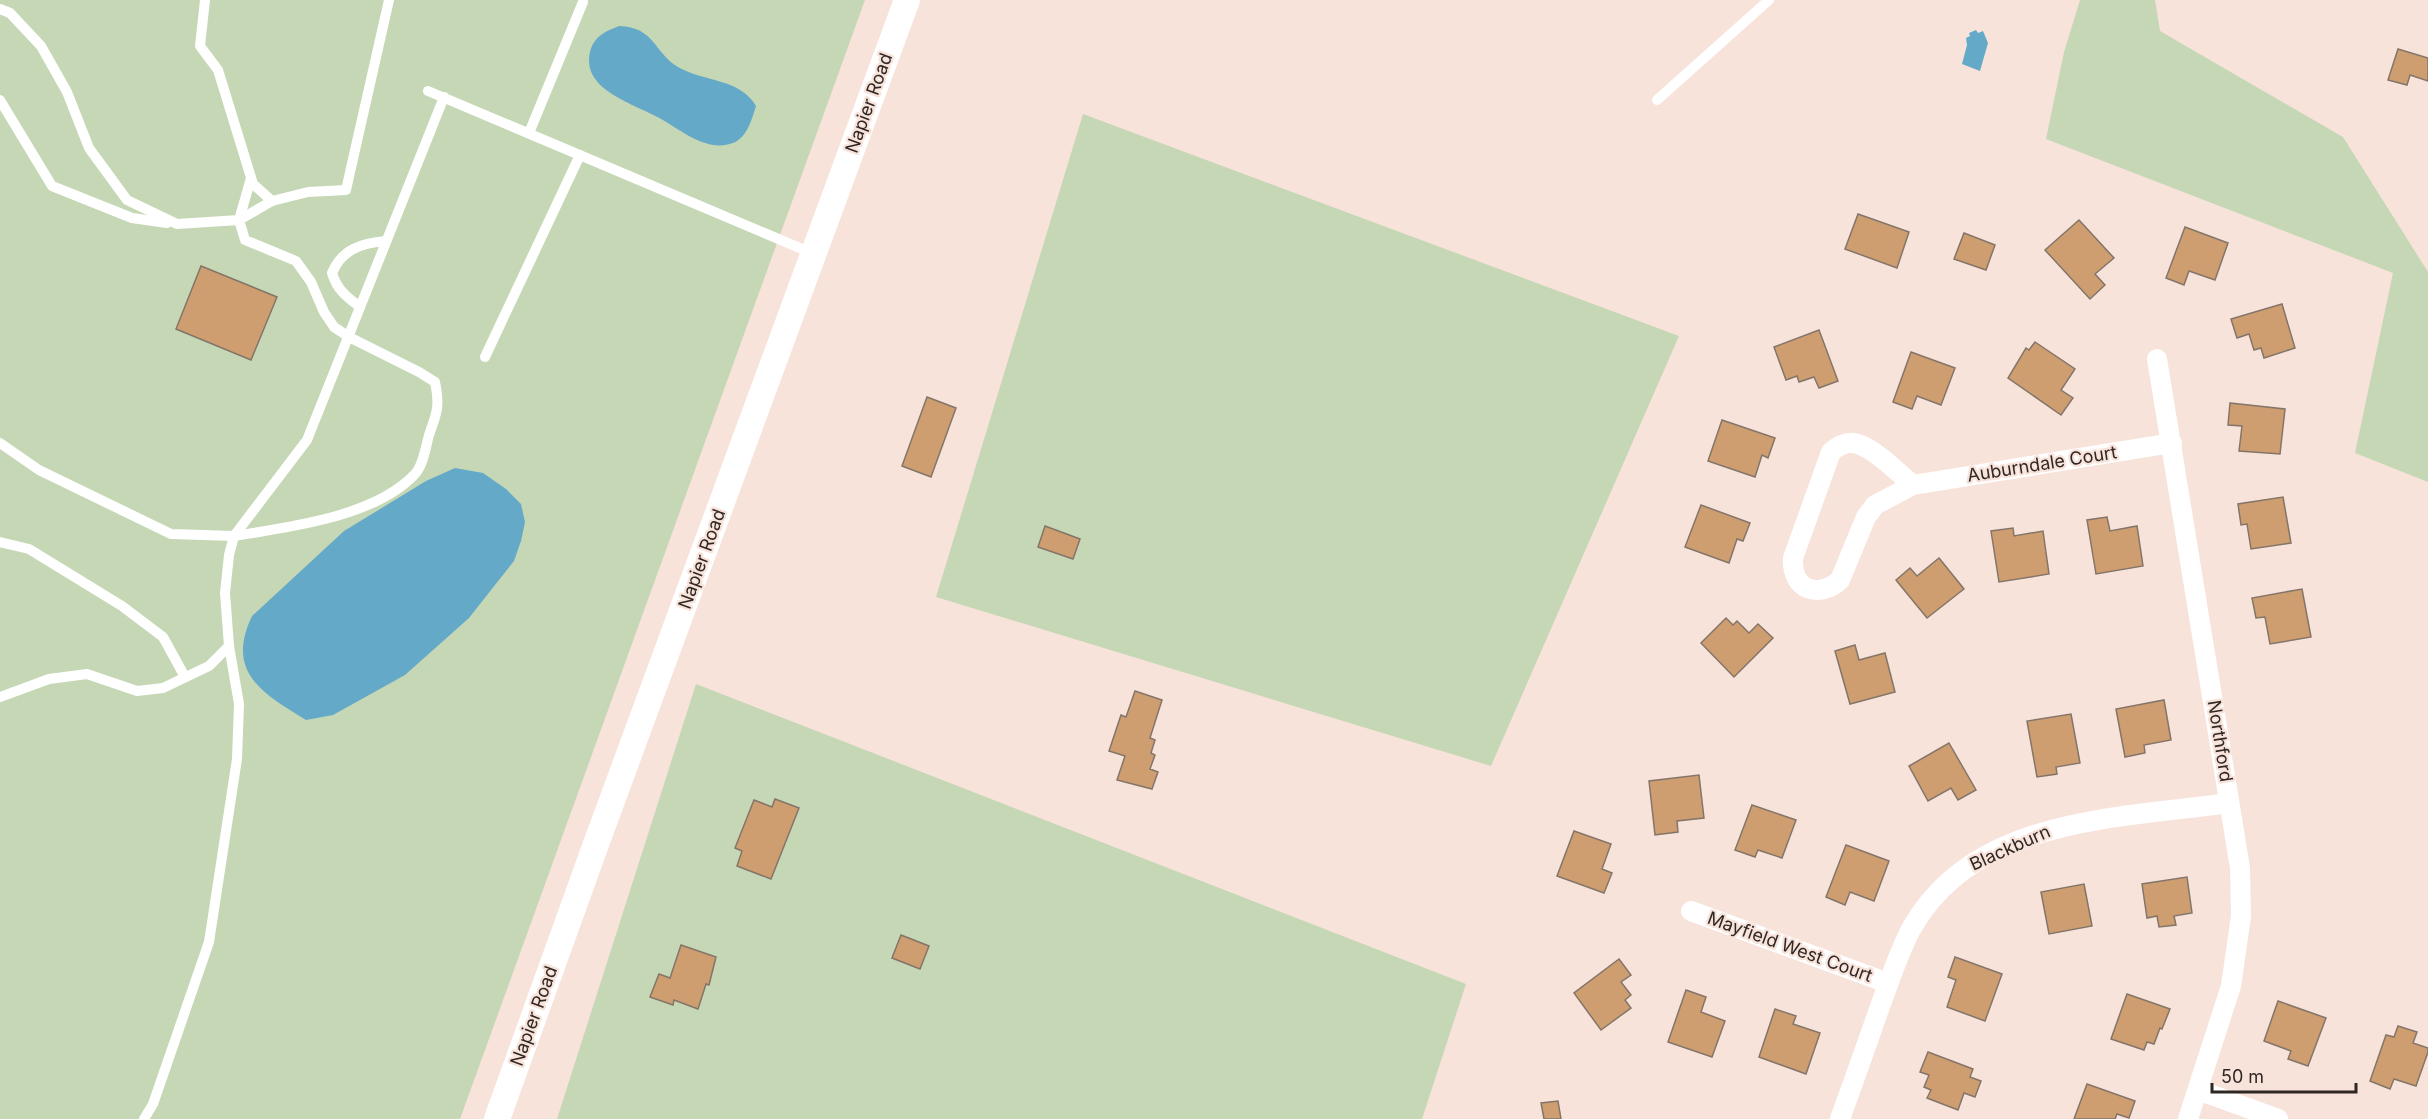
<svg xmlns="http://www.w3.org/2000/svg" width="2428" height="1119" font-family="Inter,sans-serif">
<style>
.green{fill:#c5d7b5}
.water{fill:#65a9c9}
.building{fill:#ce9e71;stroke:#847569;stroke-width:1.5}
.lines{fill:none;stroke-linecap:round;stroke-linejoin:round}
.service{stroke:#fff;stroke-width:10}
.minor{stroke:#fff;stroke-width:20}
.tertiary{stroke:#fff;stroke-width:26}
.labels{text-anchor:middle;stroke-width:4.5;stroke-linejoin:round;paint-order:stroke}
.street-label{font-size:18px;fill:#2f2724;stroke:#f8e3db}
</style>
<rect width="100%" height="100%" fill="#f8e3db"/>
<!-- green -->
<g class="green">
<polygon points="0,0 865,0 460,1119 0,1119"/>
<polygon points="2080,0 2155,0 2160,31 2343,137 2428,272 2428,482 2355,453 2393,273 2046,139 2064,52"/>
<polygon points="1083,114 1679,336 1491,766 936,597"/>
<polygon points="696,684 1466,984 1422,1119 557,1119"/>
</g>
<!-- water -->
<g class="water">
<path d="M619,26C655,27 654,53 678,67C703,82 740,78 756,106C752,119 747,138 733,143C707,153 681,130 661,119C636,104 581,91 590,52C594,36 606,31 619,26Z"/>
<polygon points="1976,30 1978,33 1983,31 1988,43 1980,71 1962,64 1967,45 1966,38 1970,36 1969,33"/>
<path d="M455,468L483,473L506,489L521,504L525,522L521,541L514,561L469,618L405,675L333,715L306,720C263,693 225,673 252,616L344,531L426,481Z"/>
</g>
<!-- building -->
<g class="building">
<polygon points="2398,49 2428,58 2428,81 2410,75 2407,85 2388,80"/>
<polygon points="1858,214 1909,232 1897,268 1845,249"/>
<polygon points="2079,220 2114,258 2095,274 2105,285 2090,299 2045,250"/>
<polygon points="2185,227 2228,243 2215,280 2189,271 2184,285 2166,278"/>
<polygon points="1964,233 1995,245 1986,270 1954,259"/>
<polygon points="201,266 277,297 251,360 176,329"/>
<polygon points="2282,304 2295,348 2264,358 2261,348 2254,350 2249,334 2237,338 2231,319"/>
<polygon points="1819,330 1838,381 1819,388 1814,377 1799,382 1797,376 1786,380 1774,347"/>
<polygon points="2035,342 2075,369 2061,390 2073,398 2061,415 2008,378 2026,348 2029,350"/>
<polygon points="1911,352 1955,368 1941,405 1917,396 1912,409 1893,402"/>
<polygon points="927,397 956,408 931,477 902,466"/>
<polygon points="2230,403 2285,409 2280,454 2239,451 2242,426 2228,425"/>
<polygon points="1722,420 1775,438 1768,458 1762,455 1755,477 1708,461"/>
<polygon points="2283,497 2291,543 2251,549 2247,524 2241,525 2238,504"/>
<polygon points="1701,505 1750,523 1743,541 1737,539 1729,563 1685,547"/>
<polygon points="2107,517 2110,531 2137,526 2143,566 2096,574 2087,520"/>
<polygon points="1045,526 1080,539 1073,559 1038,547"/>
<polygon points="2013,528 2014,536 2043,531 2049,574 1999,582 1991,531"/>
<polygon points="1939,558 1964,589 1927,618 1896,580 1910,568 1917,576"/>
<polygon points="2302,589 2311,637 2270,644 2265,617 2256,618 2252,598"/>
<polygon points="1726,618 1733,625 1737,621 1749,633 1758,624 1773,638 1734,677 1701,643"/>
<polygon points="1855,645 1859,660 1885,653 1895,692 1850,704 1835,651"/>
<polygon points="1135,691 1162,700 1150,738 1155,740 1151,753 1155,755 1150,769 1158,772 1152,789 1117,780 1125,756 1109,751 1121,715 1126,717"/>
<polygon points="2164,700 2171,740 2144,745 2145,753 2125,757 2116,709"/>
<polygon points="2071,714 2080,763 2056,767 2057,774 2037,777 2027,721"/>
<polygon points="1949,743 1976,790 1958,800 1951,788 1928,801 1909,766"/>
<polygon points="1699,775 1704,818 1677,821 1678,832 1655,835 1649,781"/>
<polygon points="775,799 799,808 771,879 737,866 742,851 735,848 754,800 772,807"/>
<polygon points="1752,805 1796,820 1782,858 1758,850 1755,857 1735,850"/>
<polygon points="1574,831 1611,844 1602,869 1612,873 1604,893 1557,876"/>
<polygon points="1846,845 1889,861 1874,901 1850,892 1845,905 1826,897"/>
<polygon points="2187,877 2192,913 2174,916 2176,925 2159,927 2157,916 2147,918 2142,884"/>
<polygon points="2084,884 2092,926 2049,934 2041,892"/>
<polygon points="901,935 929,946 920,969 892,958"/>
<polygon points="681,945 716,957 709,985 706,984 698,1009 674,1000 673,1005 650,997 659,974 670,978"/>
<polygon points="1955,957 2002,974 1985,1021 1947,1007 1956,980 1948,977"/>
<polygon points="1619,959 1631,975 1621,982 1631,995 1625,1000 1631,1008 1601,1030 1574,993"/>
<polygon points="1686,990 1706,997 1701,1012 1725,1021 1712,1057 1668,1042"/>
<polygon points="2127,994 2170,1009 2162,1029 2160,1028 2154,1044 2147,1042 2144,1050 2111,1039"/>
<polygon points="2278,1001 2326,1018 2308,1066 2288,1059 2291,1051 2264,1041"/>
<polygon points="1775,1009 1796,1016 1793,1024 1820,1033 1806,1074 1759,1057"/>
<polygon points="2398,1026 2417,1032 2413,1043 2428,1048 2428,1052 2416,1086 2394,1079 2390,1089 2370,1081 2386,1035 2394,1037"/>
<polygon points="1928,1052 1973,1069 1970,1077 1981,1081 1975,1097 1964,1093 1958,1110 1927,1098 1931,1090 1924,1087 1929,1075 1920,1072"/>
<polygon points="2087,1084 2135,1101 2129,1118 2117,1114 2115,1119 2074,1119"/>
<polygon points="1558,1101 1561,1119 1544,1119 1541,1103"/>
</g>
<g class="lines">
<!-- service -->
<g class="service">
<polyline points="205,0 200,46 218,70 253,184 272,201 308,192 346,190 389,0"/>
<polyline points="0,9 10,13 41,46 67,92 89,148 127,200 177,224 239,220 251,178"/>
<polyline points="428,91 814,254"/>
<polyline points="0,100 52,186 132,218 167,223"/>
<polyline points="1657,100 1769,0"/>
<polyline points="529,133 583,2"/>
<path d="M360,307C347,297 337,290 332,273C342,249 362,243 386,241"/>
<polyline points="485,357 580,155"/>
<polyline points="0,443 39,470 171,534 234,536 307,440 444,97"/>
<polyline points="0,542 29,549 122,606 163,637 185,677"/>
<polyline points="0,697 49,679 87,674 137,691 163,688 209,666 229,646"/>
<path d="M144,1119L153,1104L209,942L237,759L239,704L229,646L225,593L229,555L234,536C289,527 375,517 415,474C423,466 426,446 429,435C437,413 440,406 435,382L419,372L349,337L334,327L324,312L311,282L296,261L245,240L239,220L272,201"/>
</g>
<!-- minor -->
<g class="minor">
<polyline points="2157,359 2240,868 2241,916 2231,986 2188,1119"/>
<path d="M1913,485L1875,505L1866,517L1840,580C1818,600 1791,589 1793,558L1831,452C1837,447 1845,442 1853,443C1872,445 1898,473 1913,485L2172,443"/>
<polyline points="1691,911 1888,983"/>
<polyline points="2198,1090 2278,1119"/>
<path d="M1840,1119C1853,1083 1866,1047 1878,1012C1888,985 1897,957 1910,931C1972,817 2116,819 2229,803"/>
</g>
<!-- tertiary -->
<polyline class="tertiary" points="497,1119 596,844 907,0"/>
</g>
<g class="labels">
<!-- street labels -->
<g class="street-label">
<text transform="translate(869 103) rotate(-70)" y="6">Napier Road</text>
<text transform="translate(2042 464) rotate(-9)" y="6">Auburndale Court</text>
<text transform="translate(702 559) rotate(-70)" y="6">Napier Road</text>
<text transform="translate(2220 741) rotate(81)" y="6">Northford</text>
<text transform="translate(2010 848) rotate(-24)" y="6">Blackburn</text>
<text transform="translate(1790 947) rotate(20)" y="6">Mayfield West Court</text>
<text transform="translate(534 1016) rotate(-70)" y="6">Napier Road</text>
</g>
</g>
<!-- scale -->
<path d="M2212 1083v9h144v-9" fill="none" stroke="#2f2724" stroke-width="3"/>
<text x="2221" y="1083" font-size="18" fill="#2f2724" stroke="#f8e3db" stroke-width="4.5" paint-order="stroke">50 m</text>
</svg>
